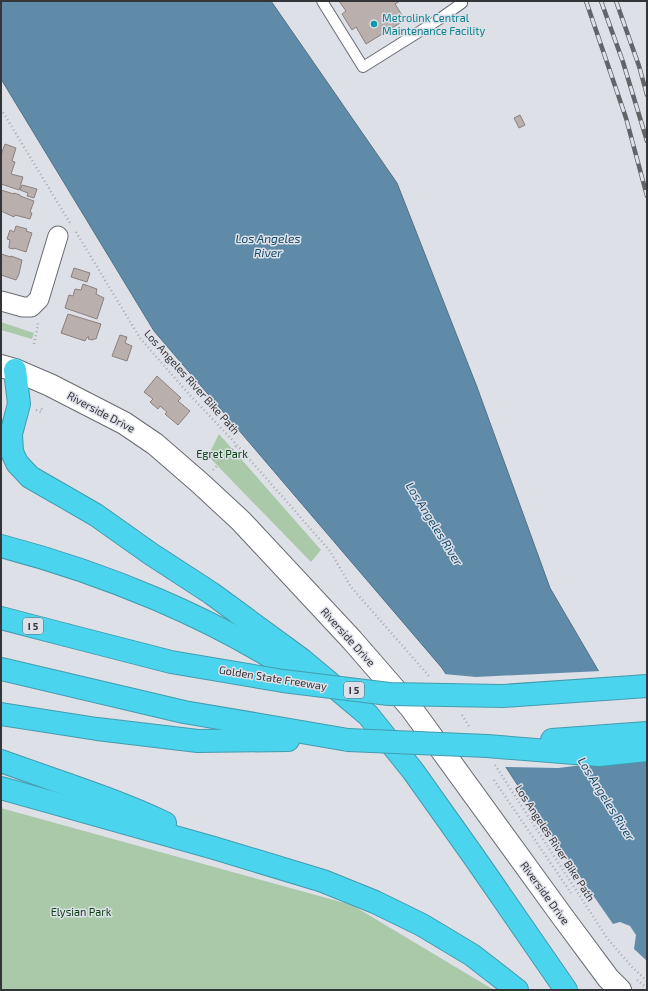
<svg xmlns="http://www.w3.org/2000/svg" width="648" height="991" font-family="'Exo 2',sans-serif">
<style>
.green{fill:#aac9a9}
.water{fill:#5f8ba9;stroke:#527187}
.pier{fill:#dee0e8}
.building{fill:#b9afad;stroke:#8a817f}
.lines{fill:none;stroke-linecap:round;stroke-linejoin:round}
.lane-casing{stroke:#696b72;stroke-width:12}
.street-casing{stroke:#696b72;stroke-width:21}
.secondary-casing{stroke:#696b72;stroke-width:24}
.highway-casing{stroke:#439cae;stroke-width:24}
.path{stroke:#a9abb1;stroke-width:2.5;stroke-dasharray:1 3;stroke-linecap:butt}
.lane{stroke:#fff;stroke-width:10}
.street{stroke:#fff;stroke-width:19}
.secondary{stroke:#fff;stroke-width:22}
.highway{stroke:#4bd4ed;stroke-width:22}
.rail-casing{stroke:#626468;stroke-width:4.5}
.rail{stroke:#dee0e8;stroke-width:3;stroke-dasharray:9;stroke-linecap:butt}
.highway-bridge-casing{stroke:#439cae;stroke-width:24;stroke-linecap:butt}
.highway-bridge{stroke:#4bd4ed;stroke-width:22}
.culture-dot{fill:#0f9aa8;stroke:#dee0e8;stroke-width:1.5}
.labels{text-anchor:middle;stroke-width:3;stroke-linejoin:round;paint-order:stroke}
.shield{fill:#dee0e8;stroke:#67686d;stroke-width:1}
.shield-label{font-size:10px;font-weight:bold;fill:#343538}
.culture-label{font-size:11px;fill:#0d838f;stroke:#dee0e8;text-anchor:start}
.street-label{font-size:11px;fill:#343538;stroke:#dee0e8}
.park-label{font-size:11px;fill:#0b4211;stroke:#dee0e8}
.water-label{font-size:12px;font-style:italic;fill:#144b6b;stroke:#dee0e8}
</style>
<rect width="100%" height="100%" fill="#dee0e8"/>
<!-- green -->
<g class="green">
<polygon points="1,322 34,333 32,339 1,330"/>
<polygon points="219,434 321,550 311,562 208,456"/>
<polygon points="1,808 352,905 494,990 1,990"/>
</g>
<!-- water -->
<polygon class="water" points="1,1 271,1 397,183 477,387 550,588 647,754 647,988 609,927 442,668 154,331 1,79"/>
<!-- pier -->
<polygon class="pier" points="601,671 647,750 647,757 558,768 504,767 613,924 620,922 630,926 636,935 634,949 647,961 647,990 645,990 608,928 444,674 476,677"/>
<!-- building -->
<g class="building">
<polygon points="339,1 400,1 395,4 405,20 366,44 356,27 352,30 342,14 346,11"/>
<polygon points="520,115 525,125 519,128 514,118"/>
<polygon points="5,144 16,148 12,161 15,162 11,174 23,177 19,190 1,184 1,155"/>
<polygon points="22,185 37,189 34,198 27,196 28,193 20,190"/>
<polygon points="1,190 14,194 14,193 20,195 20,196 34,201 30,212 32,213 30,219 15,215 14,217 1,211"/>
<polygon points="16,226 27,229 26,231 32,233 26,252 14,248 14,249 9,248 9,246 10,240 7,239 10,230 14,232"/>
<polygon points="1,254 11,257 11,256 22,260 19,274 16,280 1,275"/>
<polygon points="74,268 90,273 87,282 71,277"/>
<polygon points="83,284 97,289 96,294 104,298 97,319 65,308 69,295 73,296 75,289 81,290"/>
<polygon points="68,314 101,324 96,339 93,339 93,340 88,339 89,337 87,337 85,341 61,333"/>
<polygon points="120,335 127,337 125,343 132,346 127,361 112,356"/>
<polygon points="157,376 181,398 178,401 190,411 178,425 165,414 167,412 160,406 158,409 150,402 153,399 144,392"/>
</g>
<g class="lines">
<!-- lane casing -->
<g class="lane-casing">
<polyline id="lane" points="322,1 363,67 438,20 462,3 461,1"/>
</g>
<!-- street casing -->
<g class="street-casing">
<polyline id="street" points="1,301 23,307 31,307 39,299 58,236"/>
</g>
<!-- secondary casing -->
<g class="secondary-casing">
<polyline id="secondary" points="1,366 15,370 50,385 124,423 155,444 200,483 241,521 352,640 411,708 562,916 608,978 620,990"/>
</g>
<!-- highway casing -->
<g class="highway-casing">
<g id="highway">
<polyline points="15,370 19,404 11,434 12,452 17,463 30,477 96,515 151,554 211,593 301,659 368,715 413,771 472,854 566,990"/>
<path d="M1,546C104,573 212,617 301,676"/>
<polyline points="1,618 66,635"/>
<polyline points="1,669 184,712 348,740"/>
<polyline points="1,714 97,729 198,741 288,740"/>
<polyline points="552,740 647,733"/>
<polyline points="487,746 599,755 647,750"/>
<path d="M1,761C56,781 112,798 165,823"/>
<polyline points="1,788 214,848 323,881 375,902 422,925 472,955 517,990"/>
</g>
</g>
<!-- path -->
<g class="path">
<polyline points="1,109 70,223"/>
<polyline points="76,232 140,338 187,392 237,445 330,551 351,587 429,676"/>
<polyline points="34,344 38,325 37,322"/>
<polyline points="36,410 41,412 42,408"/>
<polyline points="213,470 237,445"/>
<polyline points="462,715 469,726"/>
<polyline points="495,765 607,938 632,967 647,981"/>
<polyline points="494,780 571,893"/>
<polyline points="637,980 647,988"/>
</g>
<!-- lane -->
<use href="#lane" class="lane"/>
<!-- street -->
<use href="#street" class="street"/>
<!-- secondary -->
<use href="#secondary" class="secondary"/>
<!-- highway -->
<use href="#highway" class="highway"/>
<!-- rail casing -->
<g class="rail-casing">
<g id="rail">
<polyline points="586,1 626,118 647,196"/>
<polyline points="601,1 623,62 647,141"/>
<polyline points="616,1 639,66 647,95"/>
</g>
</g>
<!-- rail -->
<use href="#rail" class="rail"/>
<!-- highway-bridge casing -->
<g class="highway-bridge-casing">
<g id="highway-bridge">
<polyline points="66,635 171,662 283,681 389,694 503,696 647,686"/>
<polyline points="348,740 487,746"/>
</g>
</g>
<!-- highway-bridge -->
<use href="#highway-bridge" class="highway-bridge"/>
</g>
<!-- markers -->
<circle class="culture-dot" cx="374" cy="24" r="4"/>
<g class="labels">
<!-- shield labels -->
<g class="shield">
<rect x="23" y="618" width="20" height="16" rx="3"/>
<rect x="344" y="682" width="20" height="16" rx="3"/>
</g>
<g class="shield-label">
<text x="33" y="630">I 5</text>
<text x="354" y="694">I 5</text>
</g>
<!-- culture labels -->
<g class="culture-label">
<text x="382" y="22">Metrolink Central<tspan x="382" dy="13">Maintenance Facility</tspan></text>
</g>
<!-- street labels -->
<g class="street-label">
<text transform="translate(192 382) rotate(48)" y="4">Los Angeles River Bike Path</text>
<text transform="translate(101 412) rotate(28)" y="4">Riverside Drive</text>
<text transform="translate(348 637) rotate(48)" y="4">Riverside Drive</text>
<text transform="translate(273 678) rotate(9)" y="4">Golden State Freeway</text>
<text transform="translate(555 843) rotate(57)" y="4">Los Angeles River Bike Path</text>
<text transform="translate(545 893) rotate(54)" y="4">Riverside Drive</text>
</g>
<!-- park labels -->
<g class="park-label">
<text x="222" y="458">Egret Park</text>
<text x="81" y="916">Elysian Park</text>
</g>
<!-- water labels -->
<g class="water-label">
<text x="268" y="243">Los Angeles<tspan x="268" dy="14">River</tspan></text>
<text transform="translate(434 524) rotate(58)" y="4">Los Angeles River</text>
<text transform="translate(606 799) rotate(58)" y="4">Los Angeles River</text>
</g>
</g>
<!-- border -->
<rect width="648" height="991" fill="none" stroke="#343538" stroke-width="4"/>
</svg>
